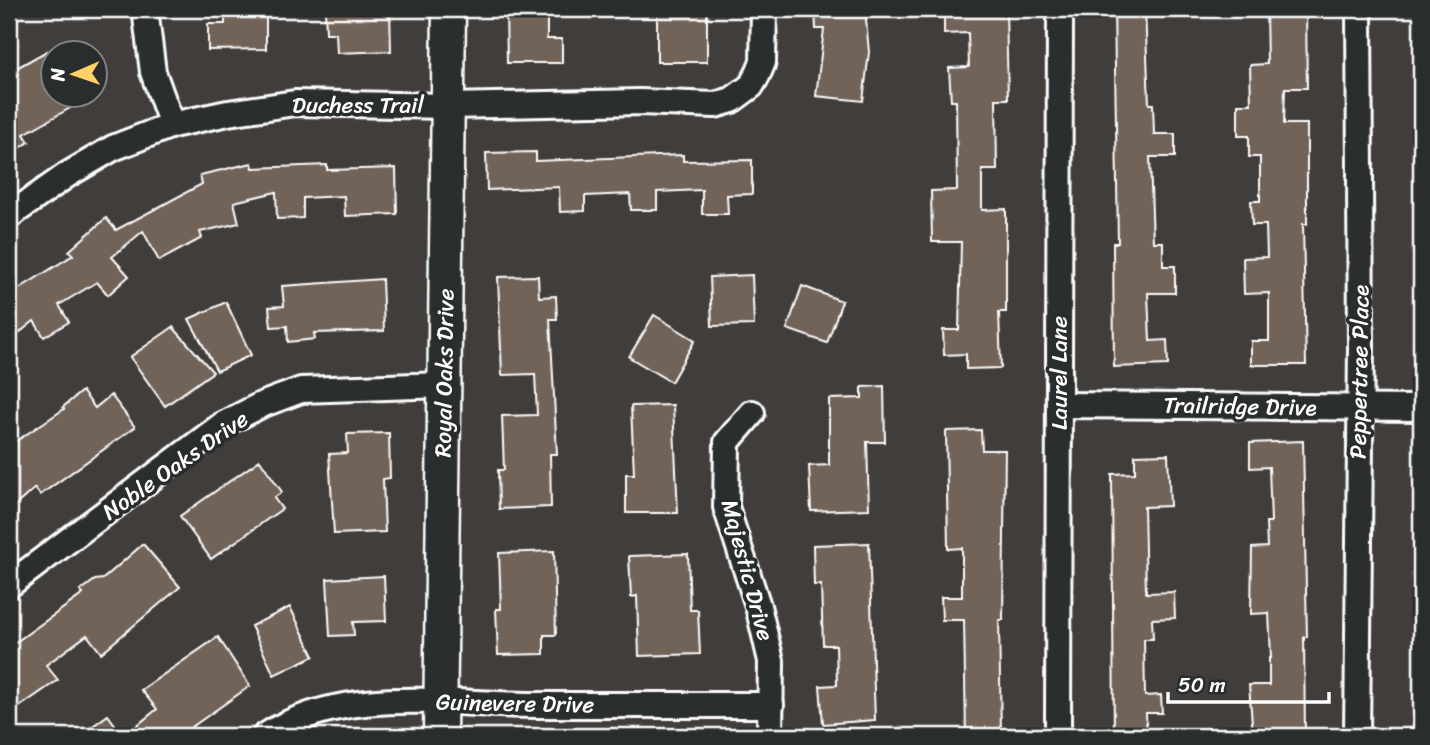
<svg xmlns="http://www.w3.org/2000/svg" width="1430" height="745" font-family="Sriracha,sans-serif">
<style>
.building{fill:#726359;stroke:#fff;stroke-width:2}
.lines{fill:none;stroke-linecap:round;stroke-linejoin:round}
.minor-casing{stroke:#fff;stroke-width:30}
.tertiary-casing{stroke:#fff;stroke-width:37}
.minor{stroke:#2a2d2e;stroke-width:24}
.tertiary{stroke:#2a2d2e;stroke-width:32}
.labels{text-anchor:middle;stroke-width:7;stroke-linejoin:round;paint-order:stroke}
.street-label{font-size:23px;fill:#fff;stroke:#2a2d2e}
</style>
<rect width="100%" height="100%" fill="#403d3b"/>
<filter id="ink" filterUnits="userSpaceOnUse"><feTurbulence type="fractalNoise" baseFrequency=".0143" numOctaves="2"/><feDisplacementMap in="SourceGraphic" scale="14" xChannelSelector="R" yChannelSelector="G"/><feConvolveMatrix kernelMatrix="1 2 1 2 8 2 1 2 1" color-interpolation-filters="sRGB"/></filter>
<g filter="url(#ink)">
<!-- building -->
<g class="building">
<polygon points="225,9 266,9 266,49 208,50 208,24 225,24"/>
<polygon points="325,9 390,9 391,51 337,53 336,33 326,33"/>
<polygon points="815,9 865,9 869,52 863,101 816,96 824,29 816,29"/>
<polygon points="944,9 1006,9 1008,99 996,99 997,170 982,170 982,210 1006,209 1006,312 999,312 1001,368 966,369 966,354 944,355 943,330 959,330 961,242 932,242 931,191 957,190 956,101 951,101 949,68 969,67 968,33 944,34"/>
<polygon points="1114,9 1145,9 1149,104 1153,104 1154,134 1175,134 1175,157 1150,157 1153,242 1163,242 1163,266 1175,266 1175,293 1148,293 1150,341 1167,340 1168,365 1114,367 1113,243 1118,243"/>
<polygon points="1266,9 1306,9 1307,88 1285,88 1284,124 1307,124 1307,224 1303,224 1306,365 1251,365 1251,341 1269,341 1269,293 1244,294 1243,258 1267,257 1266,225 1252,225 1251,201 1260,201 1260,157 1249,157 1249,136 1238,136 1238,104 1251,104 1250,65 1267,64"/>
<rect x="657" y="10" width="50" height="52"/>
<polygon points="506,11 547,11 547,39 562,39 562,63 507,63"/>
<polygon points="47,51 52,61 52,94 95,94 24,134 29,142 9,155 9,72"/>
<polygon points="536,152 536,161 683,155 683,161 752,160 752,194 727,195 728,214 702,214 702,190 657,192 657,210 631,210 630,194 585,196 585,211 560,212 559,187 487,190 486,153"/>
<polygon points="252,163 253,168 327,165 327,170 396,168 397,214 345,216 344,196 303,198 303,218 277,219 276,192 234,202 239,223 200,232 202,238 159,261 143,231 112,257 129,276 108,295 97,282 59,305 69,322 44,337 34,321 9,341 9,295 73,255 69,251 106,218 116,230 202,184 200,175"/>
<polygon points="752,275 754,325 712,326 710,277"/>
<polygon points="538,276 539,297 556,296 557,319 550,319 557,454 550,454 551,507 499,509 498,470 504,470 502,416 537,415 535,374 502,375 498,277"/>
<polygon points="382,279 384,331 314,333 315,339 288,342 287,326 271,327 269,307 284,306 282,286"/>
<polygon points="802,286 842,301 827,343 787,329"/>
<polygon points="226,302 251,355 217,371 189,319"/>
<polygon points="654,315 695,340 671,382 629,357"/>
<polygon points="173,327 213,372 165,406 130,357"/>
<polygon points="884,386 885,442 867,442 869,509 811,511 809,466 829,465 829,399 862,398 862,387"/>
<polygon points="82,391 95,408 111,395 135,427 40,495 35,488 9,511 9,446 64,409 63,407"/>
<polygon points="673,405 678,513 626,513 626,474 634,474 631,406"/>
<polygon points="981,430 982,450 1005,450 1003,620 999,620 1001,736 966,736 964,620 942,620 941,597 962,597 962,548 948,549 946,431"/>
<polygon points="389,433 390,478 383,479 385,532 334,534 329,454 348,453 347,434"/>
<polygon points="1303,441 1307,637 1304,637 1305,736 1253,736 1249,685 1269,685 1269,658 1271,658 1269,613 1251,614 1252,548 1267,547 1266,522 1271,522 1269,467 1250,468 1250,443"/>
<polygon points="1168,454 1170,506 1144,507 1146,593 1174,592 1175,618 1152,619 1153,639 1144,639 1145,696 1161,695 1162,713 1146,713 1147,736 1114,736 1112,474 1135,473 1135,455"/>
<polygon points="260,460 282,492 274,498 282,509 211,559 180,516"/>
<polygon points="869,543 875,720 823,724 820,686 837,685 836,645 823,645 821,585 814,585 813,545"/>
<polygon points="143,544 180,587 101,653 87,635 46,665 58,680 9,714 9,647 83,594 80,591 95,580 103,579"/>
<polygon points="554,551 556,635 544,635 544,654 498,655 496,609 501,609 499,553"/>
<polygon points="688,554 690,610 698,610 700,654 639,656 637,596 631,597 629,556"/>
<polygon points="384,576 386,621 353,622 354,635 330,636 327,579"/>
<polygon points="290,607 314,656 274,675 251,626"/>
<polygon points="218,637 250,686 179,736 124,736 157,709 141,690"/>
<polygon points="108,715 123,736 79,736"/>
</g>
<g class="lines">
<!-- minor casing -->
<g class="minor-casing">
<g id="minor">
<polyline points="145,9 153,72 172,125"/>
<polyline points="9,216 67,175 113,148 172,125 228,113 295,103 448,106 640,102 715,105 732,100 751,86 757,76 763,62 764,9"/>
<polyline points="1059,405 1421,408"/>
<polyline points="752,413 727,442 726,507 758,606 771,661 770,736"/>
<polyline points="9,585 222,425 261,405 301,390 444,385"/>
<path d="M265,736C345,684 447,705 536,705C614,705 692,705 771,705"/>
<polyline points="1058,736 1060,9"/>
<polyline points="1357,736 1361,346 1359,9"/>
</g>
</g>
<!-- tertiary casing -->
<g class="tertiary-casing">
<polyline id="tertiary" points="440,736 449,9"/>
</g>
<!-- minor -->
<use href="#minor" class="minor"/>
<!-- tertiary -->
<use href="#tertiary" class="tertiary"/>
</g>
</g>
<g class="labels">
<!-- street labels -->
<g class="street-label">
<text x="358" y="113">Duchess Trail</text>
<text transform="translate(1359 372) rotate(-89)" y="8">Peppertree Place</text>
<text transform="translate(444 373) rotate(-89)" y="8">Royal Oaks Drive</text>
<text transform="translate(1059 373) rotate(-90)" y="8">Laurel Lane</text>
<text transform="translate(1240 406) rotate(1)" y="8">Trailridge Drive</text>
<text transform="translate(175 465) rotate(-35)" y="8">Noble Oaks Drive</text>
<text transform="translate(748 570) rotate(75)" y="8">Majestic Drive</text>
<text transform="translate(515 703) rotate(1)" y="8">Guinevere Drive</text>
</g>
</g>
<!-- margin -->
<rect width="1430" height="745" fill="none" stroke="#2a2d2e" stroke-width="35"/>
<rect x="18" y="18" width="1395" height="710" fill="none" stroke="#fff" stroke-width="2.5" filter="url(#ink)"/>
<!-- north arrow -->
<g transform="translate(74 74) rotate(268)"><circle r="33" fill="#2a2d2e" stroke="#7f8182" stroke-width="2"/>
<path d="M0-5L12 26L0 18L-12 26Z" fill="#ffd166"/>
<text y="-10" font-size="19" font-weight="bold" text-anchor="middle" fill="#ffffff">N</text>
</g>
<!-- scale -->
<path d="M1168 692v10h161v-10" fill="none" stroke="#ffffff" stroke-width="3.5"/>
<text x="1178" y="692" font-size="21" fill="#ffffff" stroke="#2a2d2e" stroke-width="5" paint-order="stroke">50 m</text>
</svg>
